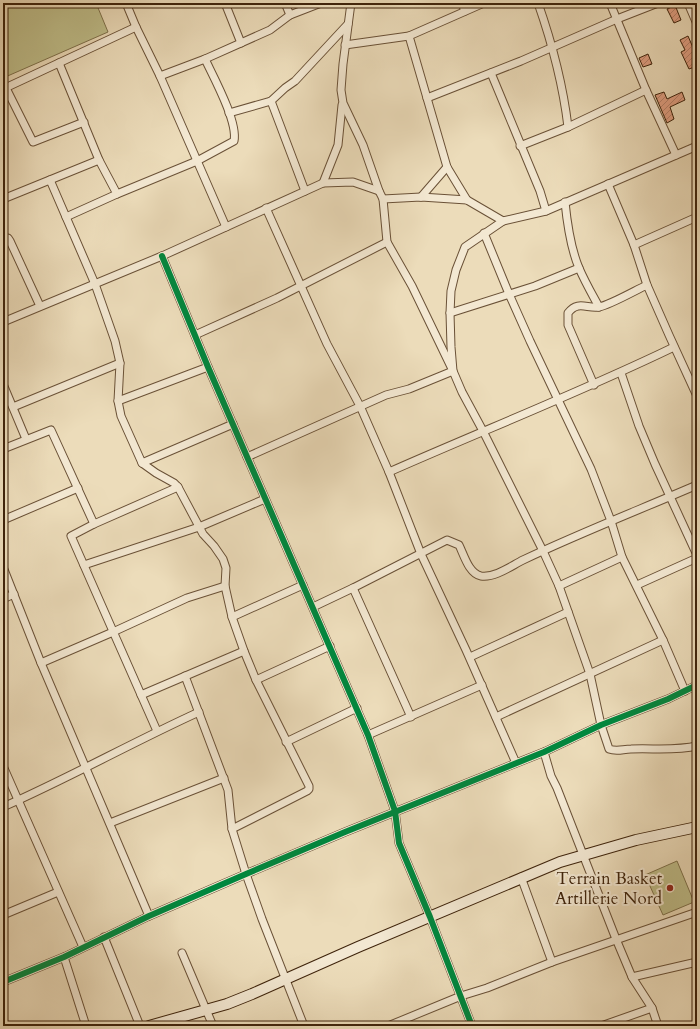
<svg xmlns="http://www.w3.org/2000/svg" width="700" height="1029" font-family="Cardo,serif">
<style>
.green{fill:#bfbe8a;stroke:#7e704a}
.building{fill:url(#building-hatch);stroke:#3e230b}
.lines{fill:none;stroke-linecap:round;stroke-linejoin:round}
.street-casing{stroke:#6a5137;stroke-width:9}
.secondary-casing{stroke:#3e230b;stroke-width:12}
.street{stroke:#f3e8d2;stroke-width:7}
.secondary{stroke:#f3e8d2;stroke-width:10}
.cycleway-casing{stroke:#f3e8d2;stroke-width:8}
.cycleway{stroke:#00873e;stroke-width:6}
.poi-dot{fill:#8f2418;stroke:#f3e8d2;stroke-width:1.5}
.labels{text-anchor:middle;stroke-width:4;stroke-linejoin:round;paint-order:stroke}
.poi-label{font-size:17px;fill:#3e230b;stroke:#f3e8d2;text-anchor:end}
</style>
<defs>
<pattern id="building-hatch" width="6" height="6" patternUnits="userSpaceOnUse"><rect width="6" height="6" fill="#e09f82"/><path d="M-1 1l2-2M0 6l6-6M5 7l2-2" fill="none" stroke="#b78169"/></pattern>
</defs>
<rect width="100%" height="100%" fill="#ecdcba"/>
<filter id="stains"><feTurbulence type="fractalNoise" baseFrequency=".005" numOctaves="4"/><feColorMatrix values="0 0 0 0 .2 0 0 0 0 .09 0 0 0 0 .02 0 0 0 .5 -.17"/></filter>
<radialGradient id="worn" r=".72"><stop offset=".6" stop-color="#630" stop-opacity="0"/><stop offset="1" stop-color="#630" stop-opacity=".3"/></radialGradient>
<!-- green -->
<g class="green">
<polygon points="3,3 96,3 108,32 3,78"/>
<polygon points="677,861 694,902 663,915 645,875"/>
</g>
<!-- building -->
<g class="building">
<polygon points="675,5 681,20 674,23 667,9"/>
<polygon points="688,36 697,57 697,66 689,69 681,52 685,50 680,40"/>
<polygon points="648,54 652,64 643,67 639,58"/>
<polygon points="664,92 667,99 682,92 685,100 670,107 674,119 667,123 655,95"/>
</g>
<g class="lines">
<!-- street casing -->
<g class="street-casing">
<g id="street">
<polyline points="126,3 136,27 160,76 226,227"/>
<polyline points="225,3 241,43"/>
<polyline points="285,3 290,15"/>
<polyline points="462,3 465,11"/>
<path d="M538,3C552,43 563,85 568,127"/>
<polyline points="610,3 646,90 676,155"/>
<polyline points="688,3 697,24"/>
<polyline points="345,45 409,36"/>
<polyline points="59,63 99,160 117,194"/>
<polyline points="491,73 540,191 546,211"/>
<polyline points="160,76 205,59 270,30 290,15 321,3"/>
<polyline points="6,88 33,142 84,122"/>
<polyline points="3,89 136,27"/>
<polyline points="427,98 521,61 617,19 658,3"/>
<polyline points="271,101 305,191"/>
<polyline points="229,113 271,101 285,88 295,81 348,24"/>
<polyline points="520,146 568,127 646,90"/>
<polyline points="50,180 95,284 115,341 120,363 118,401 121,416 142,463 156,473 174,483 178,487 203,534 214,546 223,559 226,568 225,586 232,617 244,651 256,680 309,786 309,789 307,791 232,829"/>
<polyline points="323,183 338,145 342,105"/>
<polyline points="608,184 634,245 647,285 669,335 697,396"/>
<polyline points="421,197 447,167"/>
<polyline points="3,199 99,160"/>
<polyline points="383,199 421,197 467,200 503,221 546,211 697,146"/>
<polyline points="467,200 447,167 409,36 484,3"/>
<path d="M565,202C567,222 571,249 579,268C585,282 592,294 599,307"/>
<polyline points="266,208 327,344 360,406 389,472 421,554 466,650 516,763"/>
<path d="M66,217L117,194L197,161L234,141C238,122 214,78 205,59"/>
<path d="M503,221L465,247L456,270L451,291L450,313L451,347L453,371L462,392L483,431L543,551L559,586L590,674L601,725L609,749C617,752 623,749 631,749C653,748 675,751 697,746"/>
<polyline points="484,233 509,294 530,341 591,469 611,521 622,557 663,640 685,691"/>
<polyline points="3,239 8,238 10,241 40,306"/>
<polyline points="634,245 697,217"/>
<polyline points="162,256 208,367 368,735 395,811 399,843 430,917 472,1026"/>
<polyline points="450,313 535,286 579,268"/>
<polyline points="3,322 162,256 323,183 353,182 379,191"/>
<polyline points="195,335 277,298 387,242"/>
<polyline points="621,373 639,426 655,464 697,555"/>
<polyline points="3,384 26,439"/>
<path d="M594,385L568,325V313C578,300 587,309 599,307C610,305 636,290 647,285"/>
<polyline points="118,401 208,367"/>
<polyline points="13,407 120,363"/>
<polyline points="3,449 51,430 94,524"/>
<polyline points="247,457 386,395 409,389 453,371 412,286 387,242 383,199 379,191 363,145 343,103 341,90 343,64 351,3"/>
<polyline points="142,463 233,424"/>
<path d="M389,472C484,430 581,392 674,347"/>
<polyline points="3,520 78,488"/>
<polyline points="84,565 199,527 265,499"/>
<polyline points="3,567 41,663 149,916"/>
<polyline points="637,585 697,558"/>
<polyline points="559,586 622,557"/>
<polyline points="353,588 411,717"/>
<polyline points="3,599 14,594"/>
<path d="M313,607L353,588L447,540L459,545C464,555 469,574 481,576C495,578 511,566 523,560C580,533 639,510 697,485"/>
<polyline points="232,617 303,585"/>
<polyline points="470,657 568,612"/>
<polyline points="41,663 113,632 187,598 225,586"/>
<polyline points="185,676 228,790 232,829 246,874 262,919 304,1026"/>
<polyline points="256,680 330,646"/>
<polyline points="141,695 244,651"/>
<polyline points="496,717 663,640"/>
<polyline points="157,731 71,536 94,524 178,487"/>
<polyline points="368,735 482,685"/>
<polyline points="286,742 357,708"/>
<polyline points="544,752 551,776 557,788 616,939 632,977 652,1008 658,1026"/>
<polyline points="3,766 83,947"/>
<path d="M3,807C69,778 133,742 199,712"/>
<polyline points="110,823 224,778"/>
<polyline points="521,877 552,962"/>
<polyline points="3,915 58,892"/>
<polyline points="104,937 140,1026"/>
<polyline points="182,953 213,1026"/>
<polyline points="64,957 86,1026"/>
<polyline points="632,977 697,962"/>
<polyline points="3,982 64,957 149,916 246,874 345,832 544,752 601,725 668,699 697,685"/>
<polyline points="388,1026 461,996 487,988 552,962 697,912"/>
<polyline points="601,1026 652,1008"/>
</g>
</g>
<!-- secondary casing -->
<g class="secondary-casing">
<polyline id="secondary" points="149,1026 227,1004 252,994 358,947 560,862 636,840 697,827"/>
</g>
<!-- street -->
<use href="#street" class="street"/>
<!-- secondary -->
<use href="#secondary" class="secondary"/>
<!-- cycleway casing -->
<g class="cycleway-casing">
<g id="cycleway">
<polyline points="162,256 208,367 368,735 395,811 399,843 430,917 472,1026"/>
<polyline points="3,982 64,957 149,916 246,874 345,832 544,752 601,725 668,699 697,685"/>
</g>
</g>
<!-- cycleway -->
<use href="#cycleway" class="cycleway"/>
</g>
<!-- markers -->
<circle class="poi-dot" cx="670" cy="888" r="4"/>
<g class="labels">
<!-- poi labels -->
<g class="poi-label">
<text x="662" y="884">Terrain Basket<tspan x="662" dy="20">Artillerie Nord</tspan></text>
</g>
</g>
<!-- margin -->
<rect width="700" height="1029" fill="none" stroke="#ecdcba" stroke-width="16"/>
<rect x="4" y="4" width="692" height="1021" fill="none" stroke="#3e230b" stroke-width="2"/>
<rect x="8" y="8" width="684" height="1013" fill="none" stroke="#3e230b"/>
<rect width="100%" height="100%" filter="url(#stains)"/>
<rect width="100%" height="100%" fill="url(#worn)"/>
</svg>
